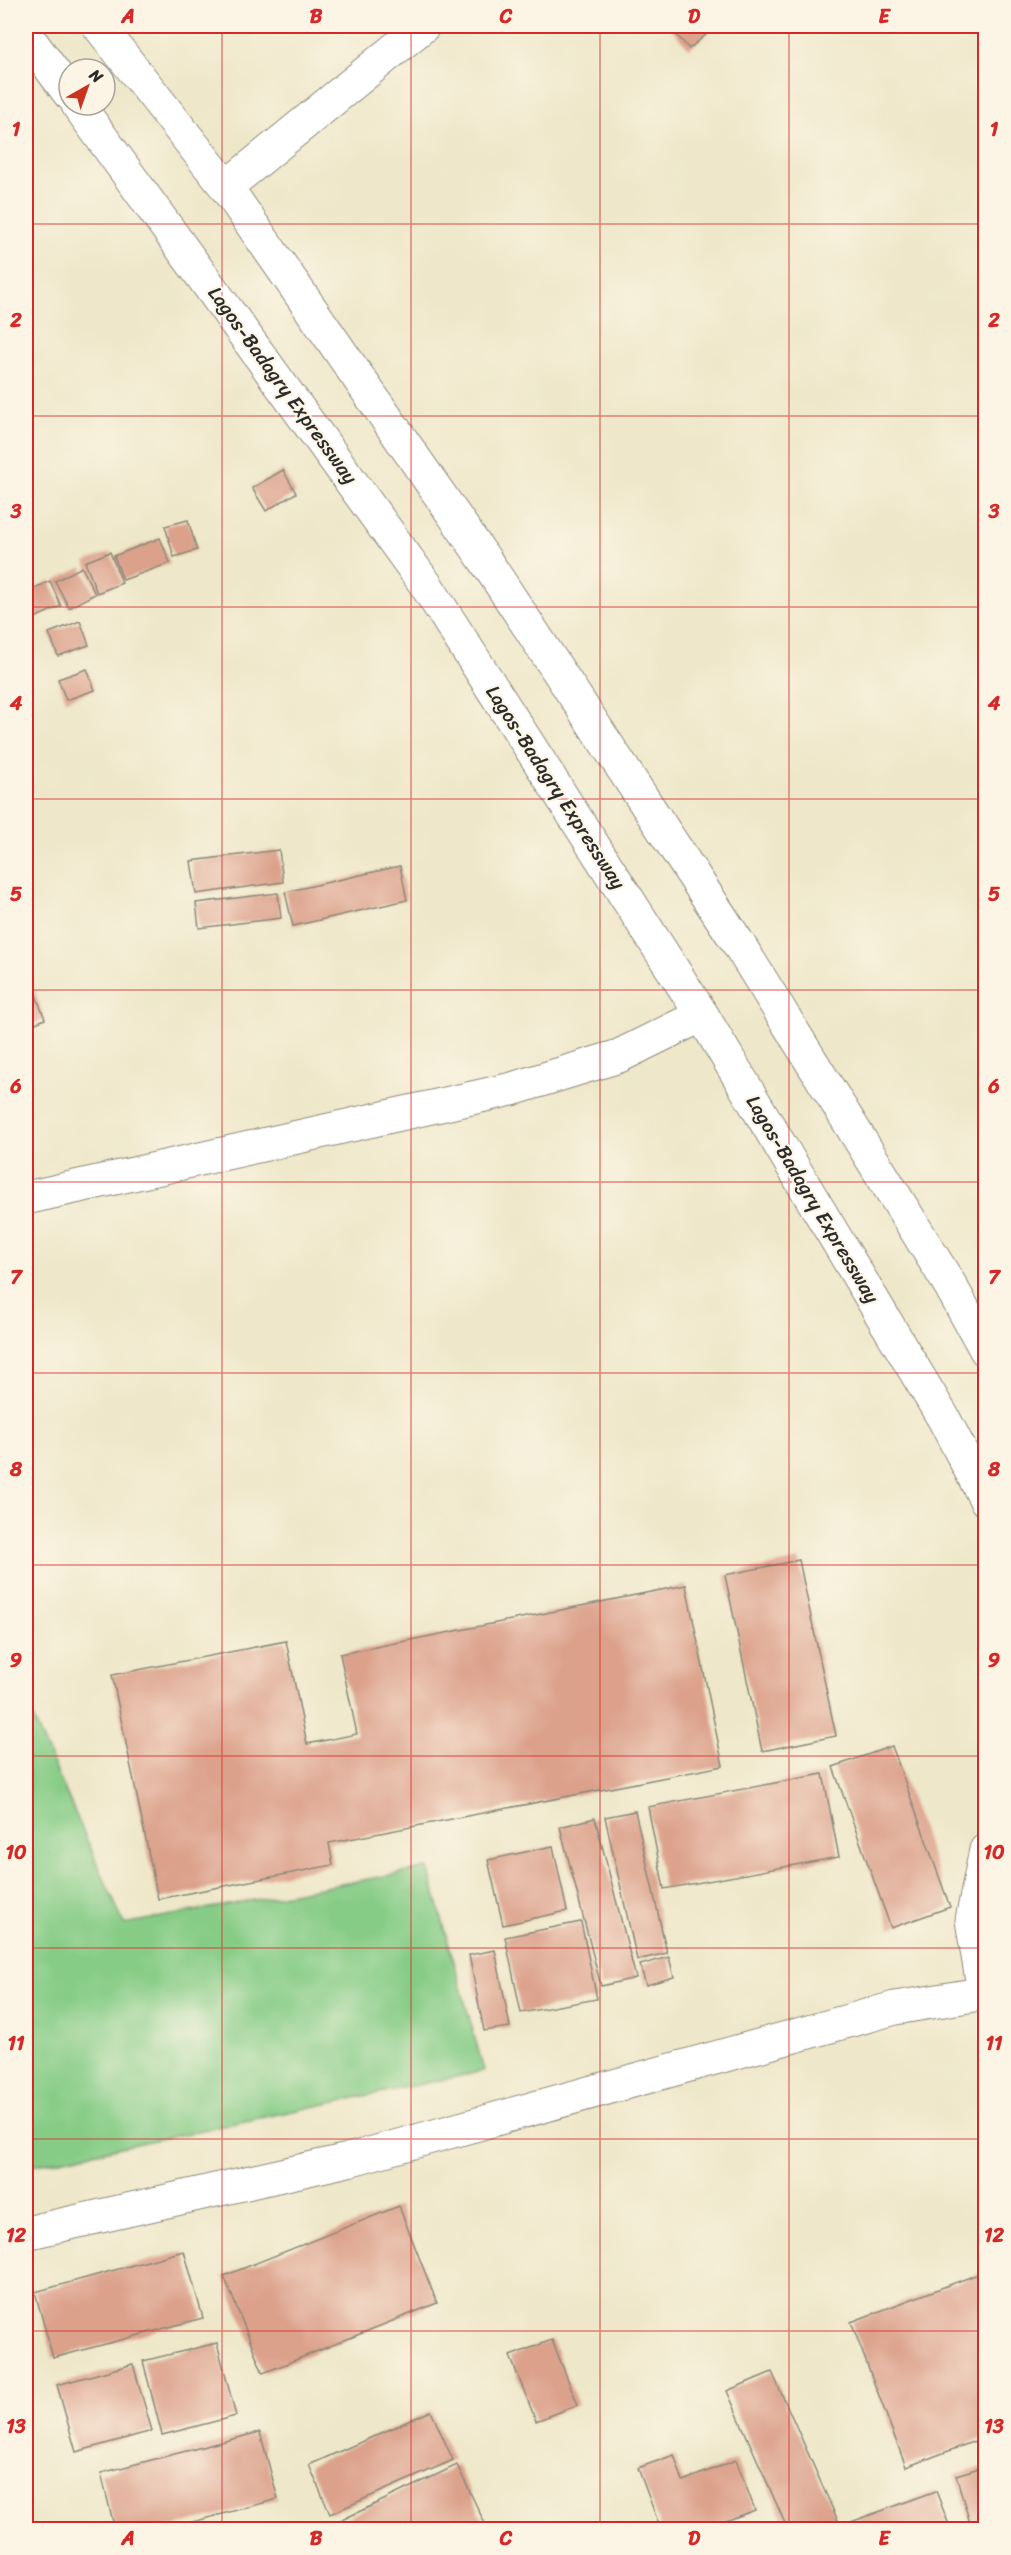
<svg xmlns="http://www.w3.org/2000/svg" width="1011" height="2555" font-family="Sriracha,sans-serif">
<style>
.green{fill:#86cc86;stroke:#587c58;stroke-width:1.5}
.building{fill:#dca18b}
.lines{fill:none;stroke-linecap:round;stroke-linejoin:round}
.street-casing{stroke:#8c897a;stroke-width:35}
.highway-casing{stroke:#8c897a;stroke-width:35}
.street{stroke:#fff;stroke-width:33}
.highway{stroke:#fff;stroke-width:33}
.grid{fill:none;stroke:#d62828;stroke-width:1.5;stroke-opacity:0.55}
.labels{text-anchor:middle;stroke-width:4.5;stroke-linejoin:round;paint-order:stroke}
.street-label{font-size:20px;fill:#2b2b2b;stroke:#fcf5e5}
.neatline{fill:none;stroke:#d62828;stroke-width:2}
.grid-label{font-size:20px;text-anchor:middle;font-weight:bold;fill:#d62828}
</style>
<rect width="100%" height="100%" fill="#fcf5e5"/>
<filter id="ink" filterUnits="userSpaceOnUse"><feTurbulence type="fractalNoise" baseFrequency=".0167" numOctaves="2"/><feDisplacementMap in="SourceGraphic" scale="12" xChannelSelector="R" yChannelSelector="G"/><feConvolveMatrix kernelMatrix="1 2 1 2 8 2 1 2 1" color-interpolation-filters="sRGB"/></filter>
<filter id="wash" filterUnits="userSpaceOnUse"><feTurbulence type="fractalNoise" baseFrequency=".008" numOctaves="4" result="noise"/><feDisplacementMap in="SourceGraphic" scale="24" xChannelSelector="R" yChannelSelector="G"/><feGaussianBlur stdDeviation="1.35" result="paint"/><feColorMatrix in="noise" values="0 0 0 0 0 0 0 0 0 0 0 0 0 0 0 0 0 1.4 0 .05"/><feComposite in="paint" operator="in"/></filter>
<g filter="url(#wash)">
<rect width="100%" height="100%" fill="#eee7c9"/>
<!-- green -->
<polygon class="green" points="26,1702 124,1924 428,1868 484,2071 26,2167"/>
<g id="blocks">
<!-- building -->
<g class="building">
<polygon points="669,26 714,26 715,27 689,49"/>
<polygon points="283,470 296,493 266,511 252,488"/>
<polygon points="188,520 197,550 174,557 165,526"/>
<polygon points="160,538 170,563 123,580 114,556"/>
<polygon points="110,552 122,583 97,593 85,562"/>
<polygon points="82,567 95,594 69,608 55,581"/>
<polygon points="50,581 61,606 26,622 26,592"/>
<polygon points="80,621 89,645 58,656 49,633"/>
<polygon points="87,669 95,690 66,700 58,679"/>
<polygon points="279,850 283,882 196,894 191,861"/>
<polygon points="400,866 407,900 293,926 285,892"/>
<polygon points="278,893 281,918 199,928 196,903"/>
<polygon points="26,969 45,1019 26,1027"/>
<polygon points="799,1560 836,1736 762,1751 725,1575"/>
<polygon points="686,1585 723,1766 329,1843 333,1865 158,1899 112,1675 286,1641 307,1744 357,1734 340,1654"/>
<polygon points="892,1746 950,1907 891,1928 833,1767"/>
<polygon points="823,1774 839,1857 664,1889 648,1807"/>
<polygon points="635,1811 667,1953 637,1960 605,1817"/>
<polygon points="595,1818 636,1978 601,1986 560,1827"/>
<polygon points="553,1846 567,1911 503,1925 488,1860"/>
<polygon points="581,1922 597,1999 521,2013 505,1937"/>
<polygon points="495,1950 510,2027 484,2031 469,1955"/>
<polygon points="669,1957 674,1977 646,1985 640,1965"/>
<polygon points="399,2206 437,2303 263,2373 224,2276"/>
<polygon points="184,2251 203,2318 53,2358 35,2292"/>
<polygon points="986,2271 986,2437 906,2467 851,2322"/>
<polygon points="552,2340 578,2405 536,2421 510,2356"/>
<polygon points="217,2343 236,2416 162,2435 143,2361"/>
<polygon points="133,2364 152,2431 76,2452 57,2385"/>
<polygon points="772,2372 838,2521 819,2530 788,2530 727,2391"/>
<polygon points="431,2411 453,2460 330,2514 309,2465"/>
<polygon points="260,2432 278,2499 163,2530 115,2530 101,2473"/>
<polygon points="674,2455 683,2481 736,2460 755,2510 702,2530 661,2530 638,2468"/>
<polygon points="457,2465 488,2530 328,2530 327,2527"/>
<polygon points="986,2466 986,2530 972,2530 956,2475"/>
<polygon points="936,2491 951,2530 853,2530 851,2522"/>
</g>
</g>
</g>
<g filter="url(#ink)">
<use href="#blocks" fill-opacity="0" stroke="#8c897a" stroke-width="1.5"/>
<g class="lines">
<!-- street casing -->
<g class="street-casing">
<g id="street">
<polyline points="226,187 423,26"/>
<polyline points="26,1198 512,1089 619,1056 702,1015"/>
<polyline points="984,1992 972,1920 986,1850"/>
<polyline points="26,2233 348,2160 895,2008 986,1993"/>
</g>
</g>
<!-- highway casing -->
<g class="highway-casing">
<g id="highway">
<polyline points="99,26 226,187 485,560 738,943 950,1285 986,1350"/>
<polyline points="26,35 69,93"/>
<polyline points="78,105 426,585 702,1015 944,1419 986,1500"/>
</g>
</g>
<!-- street -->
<use href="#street" class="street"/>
<!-- highway -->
<use href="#highway" class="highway"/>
</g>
</g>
<!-- grid -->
<path class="grid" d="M222,26V2530M411,26V2530M600,26V2530M789,26V2530M26,224H986M26,416H986M26,607H986M26,799H986M26,990H986M26,1182H986M26,1373H986M26,1565H986M26,1756H986M26,1948H986M26,2139H986M26,2331H986"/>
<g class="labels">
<!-- street labels -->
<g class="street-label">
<text transform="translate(283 385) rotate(54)" y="7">Lagos-Badagry Expressway</text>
<text transform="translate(556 787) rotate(57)" y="7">Lagos-Badagry Expressway</text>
<text transform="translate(813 1199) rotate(59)" y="7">Lagos-Badagry Expressway</text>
</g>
</g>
<!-- margin -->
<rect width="1011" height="2555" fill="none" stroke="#fcf5e5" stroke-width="66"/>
<!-- north arrow -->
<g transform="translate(87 87) rotate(40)"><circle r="28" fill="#fcf5e5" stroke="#a8a49b" stroke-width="1.5"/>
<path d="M0-4.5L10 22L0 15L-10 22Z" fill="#c8321e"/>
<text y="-9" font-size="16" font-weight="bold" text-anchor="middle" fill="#2b2b2b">N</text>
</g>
<rect x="33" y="33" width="945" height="2489" class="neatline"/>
<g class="grid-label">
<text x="128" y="23">A</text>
<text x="316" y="23">B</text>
<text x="506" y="23">C</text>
<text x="694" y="23">D</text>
<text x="884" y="23">E</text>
<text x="16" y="136">1</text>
<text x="994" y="136">1</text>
<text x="16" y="327">2</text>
<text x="994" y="327">2</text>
<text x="16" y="518">3</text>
<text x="994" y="518">3</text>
<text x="16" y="710">4</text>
<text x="994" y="710">4</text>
<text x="16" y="901">5</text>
<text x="994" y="901">5</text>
<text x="16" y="1093">6</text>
<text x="994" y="1093">6</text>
<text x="16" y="1284">7</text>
<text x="994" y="1284">7</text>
<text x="16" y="1476">8</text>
<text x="994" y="1476">8</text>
<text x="16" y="1667">9</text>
<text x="994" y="1667">9</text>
<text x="16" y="1859">10</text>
<text x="994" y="1859">10</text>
<text x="16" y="2050">11</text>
<text x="994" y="2050">11</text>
<text x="16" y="2242">12</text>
<text x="994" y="2242">12</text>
<text x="16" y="2433">13</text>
<text x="994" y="2433">13</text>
<text x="128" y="2545">A</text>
<text x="316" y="2545">B</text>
<text x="506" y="2545">C</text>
<text x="694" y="2545">D</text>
<text x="884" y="2545">E</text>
</g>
</svg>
